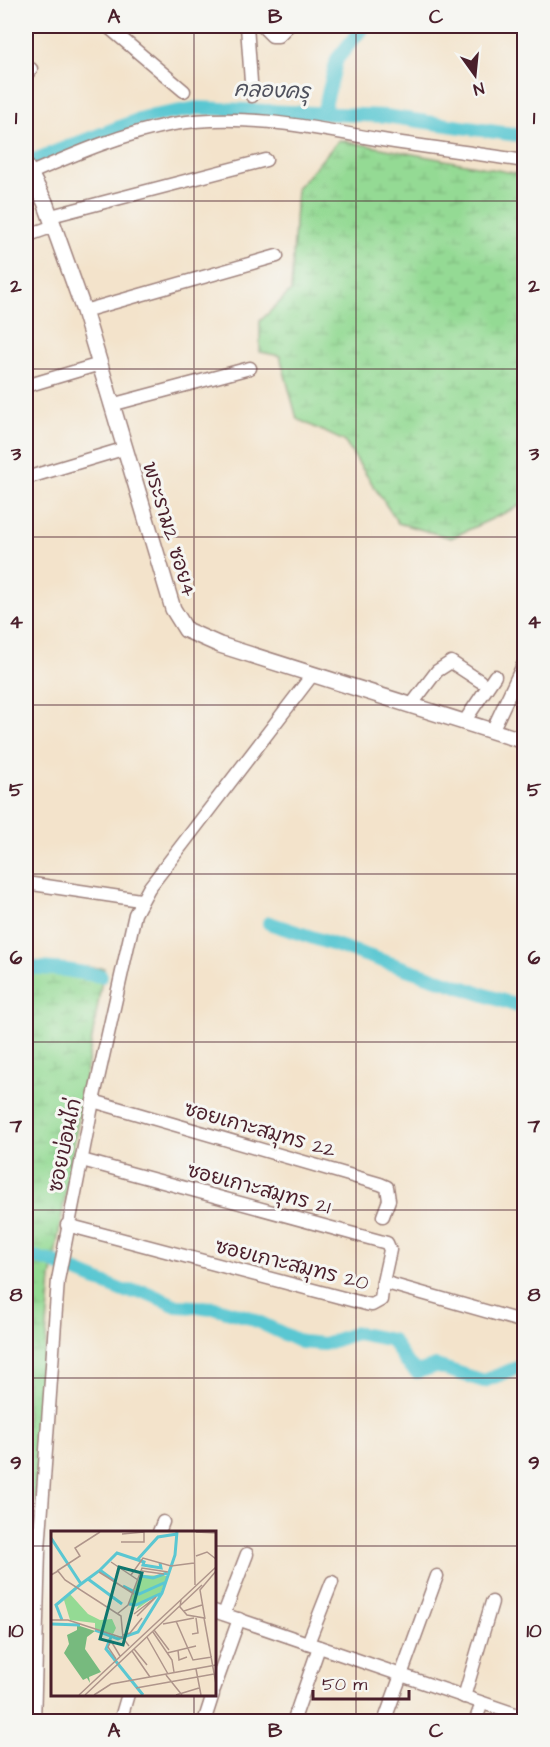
<svg xmlns="http://www.w3.org/2000/svg" width="550" height="1747" font-family="'Architects Daughter','Playpen Sans Thai',sans-serif">
<style>
.wetland{fill:url(#wetland-marsh);stroke:#6f7c60;stroke-width:1.5}
.lines{fill:none;stroke-linecap:round;stroke-linejoin:round}
.canal{stroke:#5ac7d2;stroke-width:14}
.minor-casing{stroke:#9e817b;stroke-width:15}
.tertiary-casing{stroke:#9e817b;stroke-width:18}
.minor{stroke:#fff;stroke-width:12}
.tertiary{stroke:#fff;stroke-width:15}
.grid{fill:none;stroke:#4a1f2b;stroke-width:1.5;stroke-opacity:0.55}
.labels{text-anchor:middle;stroke-width:6;stroke-linejoin:round;paint-order:stroke}
.street-label{font-size:20px;fill:#4a1f2b;stroke:#f6f6f2}
.water-label{font-size:21px;font-style:italic;fill:#4f515d;stroke:#f6f6f2}
.inset-river{fill:none;stroke:#5ac7d2;stroke-width:3}
.inset-road{fill:none;stroke:#af958b;stroke-width:1.5}
.view{fill:#0f766e;fill-opacity:0.15;stroke:#0f766e;stroke-width:3}
.inset-edge{fill:none;stroke:#4a1f2b;stroke-width:3}
.neatline{fill:none;stroke:#4a1f2b;stroke-width:2}
.grid-label{font-size:20px;text-anchor:middle;font-weight:bold;fill:#4a1f2b}
</style>
<defs>
<pattern id="wetland-marsh" width="20" height="14" patternUnits="userSpaceOnUse" patternTransform="scale(1.5)"><rect width="20" height="14" fill="#94da94"/><path d="M1 5h8M5 5V1M11 12h8M15 12V8" fill="none" stroke="#81bb80"/></pattern>
</defs>
<rect width="100%" height="100%" fill="#f6f6f2"/>
<filter id="ink" filterUnits="userSpaceOnUse"><feTurbulence type="fractalNoise" baseFrequency=".0167" numOctaves="2"/><feDisplacementMap in="SourceGraphic" scale="12" xChannelSelector="R" yChannelSelector="G"/><feConvolveMatrix kernelMatrix="1 2 1 2 8 2 1 2 1" color-interpolation-filters="sRGB"/></filter>
<filter id="wash" filterUnits="userSpaceOnUse"><feTurbulence type="fractalNoise" baseFrequency=".008" numOctaves="4" result="noise"/><feDisplacementMap in="SourceGraphic" scale="24" xChannelSelector="R" yChannelSelector="G"/><feGaussianBlur stdDeviation="1.35" result="paint"/><feColorMatrix in="noise" values="0 0 0 0 0 0 0 0 0 0 0 0 0 0 0 0 0 1.4 0 .05"/><feComposite in="paint" operator="in"/></filter>
<g filter="url(#wash)">
<rect width="100%" height="100%" fill="#f3e3cb"/>
<!-- wetland -->
<g class="wetland">
<polygon points="339,140 524,175 524,504 451,538 398,523 344,441 297,419 280,356 260,352 260,321 291,291 297,188"/>
<polygon points="26,965 104,968 51,1279 41,1397 26,1655"/>
</g>
<g class="lines">
<!-- canal -->
<g class="canal">
<polyline points="323,113 337,59 364,26"/>
<polyline points="26,163 143,118 198,108 385,116 524,136"/>
<polyline points="269,923 524,1008"/>
<polyline points="26,967 66,970 101,976"/>
<polyline points="26,1255 53,1262 123,1291 145,1292 177,1306 216,1308 248,1317 301,1342 324,1344 356,1333 392,1340 405,1361 417,1372 436,1366 484,1381 524,1365"/>
</g>
</g>
</g>
<g filter="url(#ink)">
<g class="lines">
<!-- minor casing -->
<g class="minor-casing">
<g id="minor">
<polyline points="107,26 184,91"/>
<polyline points="247,26 252,96"/>
<polyline points="262,26 272,36 278,36 288,26"/>
<polyline points="26,75 31,69"/>
<path d="M31,173C77,153 124,133 173,124C239,112 311,127 376,139C425,147 475,153 524,161"/>
<polyline points="51,216 266,160"/>
<polyline points="26,236 54,226"/>
<polyline points="84,311 277,256"/>
<polyline points="26,386 100,364"/>
<polyline points="111,405 250,368"/>
<polyline points="26,478 123,449"/>
<polyline points="412,704 437,671 451,662 480,681"/>
<polyline points="464,722 495,676"/>
<polyline points="492,731 524,663"/>
<polyline points="26,883 140,900"/>
<polyline points="93,1101 380,1184 387,1187 389,1200 383,1216"/>
<polyline points="82,1160 387,1243 390,1250 383,1282"/>
<polyline points="67,1225 366,1304 372,1305 381,1300 383,1282 524,1322"/>
<polyline points="159,1532 163,1522"/>
<polyline points="214,1611 524,1717"/>
<polyline points="224,1614 247,1554"/>
<polyline points="308,1643 332,1582"/>
<polyline points="214,1689 239,1619"/>
<polyline points="464,1697 492,1602"/>
<polyline points="34,1722 39,1550 58,1280 93,1101 135,914 149,888 313,674"/>
<polyline points="117,1722 121,1718 128,1694"/>
<polyline points="204,1722 213,1694"/>
<polyline points="293,1722 319,1647"/>
<polyline points="384,1722 437,1576"/>
<polyline points="475,1722 482,1703"/>
</g>
</g>
<!-- tertiary casing -->
<g class="tertiary-casing">
<polyline id="tertiary" points="26,166 45,202 84,311 173,609 186,630 220,645 524,741"/>
</g>
<!-- minor -->
<use href="#minor" class="minor"/>
<!-- tertiary -->
<use href="#tertiary" class="tertiary"/>
</g>
</g>
<!-- grid -->
<path class="grid" d="M194,26V1532M356,26V1722M26,201H524M26,369H524M26,537H524M26,705H524M26,874H524M26,1042H524M26,1210H524M26,1378H524M26,1546H52M214,1546H524M194,1694V1722"/>
<g class="labels">
<!-- street labels -->
<g class="street-label">
<text transform="translate(170 529) rotate(73)" y="7">พระราม2 ซอย4</text>
<text transform="translate(260 1129) rotate(16)" y="7">ซอยเกาะสมุทร 22</text>
<text transform="translate(64 1145) rotate(-78)" y="7">ซอยบ่อนไก่</text>
<text transform="translate(259 1188) rotate(15)" y="7">ซอยเกาะสมุทร 21</text>
<text transform="translate(292 1264) rotate(14)" y="7">ซอยเกาะสมุทร 20</text>
</g>
<!-- water labels -->
<g class="water-label">
<text transform="translate(272 90) rotate(2)" y="7">คลองครุ</text>
</g>
</g>
<!-- overview -->
<g transform="translate(51 1531)">
<rect width="165" height="165" fill="#f3e3cb"/>
<path d="M26,94L44,100L36,106L34,118L50,141L38,146L39,152L36,147L32,149L13,122L18,113L16,104L26,99Z" fill="#77ba7e"/>
<path d="M89,44L116,45L110,61L85,79L88,73H78ZM19,63L37,83L49,89L61,88L65,97L62,103L44,98V92L19,89L13,69Z" fill="#94da94"/>
<path class="inset-river" d="M0,7L30,53L5,74L11,89M87,28L107,6L126,3M49,39L66,22L93,31L92,34L110,37L109,32M90,45L102,47L116,42M37,48L71,73M30,53L49,39L65,51M72,55L88,63L115,51M78,73L85,74L111,62M0,93L29,94M44,99L67,108L87,101L111,62L124,24L126,1M60,106L55,118L92,164"/>
<path class="inset-road" d="M143,1L144,54M145,1L165,2M71,3L93,1M70,11H93V1M145,25L156,21L165,28M60,31L87,49M6,40L29,25L24,17L49,1M91,40L113,43M48,41L83,63M0,44L7,40L14,49L70,85L72,107L78,115M80,44L92,27L120,35L143,32M130,69L129,76L136,84L153,87L165,153M133,80L151,74M66,83L77,74L91,37L117,41M83,83L105,66L86,85M154,88L149,59L165,40M0,89H17L72,107M125,90L142,129L161,126M112,93L143,87M103,99L118,119M102,101L121,129L123,141M141,103L147,102L145,87M72,104L79,102L91,87M96,106L117,143M83,118L96,134M127,119L128,129L136,126M81,120L99,146M116,122L145,115M65,128L57,116L60,110L69,125M145,138L150,164M115,144L131,164M85,157L163,143M28,164L165,36M34,164L151,54M43,164L60,153L165,134M125,164L148,157"/>
<path class="view" d="M68,36L91,42L72,114L49,108Z"/>
<rect width="165" height="165" class="inset-edge"/>
</g>
<!-- margin -->
<rect width="550" height="1747" fill="none" stroke="#f6f6f2" stroke-width="66"/>
<!-- north arrow -->
<g transform="translate(475 75) rotate(165)" stroke="#f6f6f2" stroke-width="4.5" paint-order="stroke">
<path d="M0-4.5L10 22L0 15L-10 22Z" fill="#4a1f2b"/>
<text y="-9" font-size="16" font-weight="bold" text-anchor="middle" fill="#4a1f2b">N</text>
</g>
<!-- scale -->
<path d="M313 1690v9h96v-9" fill="none" stroke="#4a1f2b" stroke-width="3"/>
<text x="322" y="1690" font-size="18" fill="#4a1f2b" stroke="#f6f6f2" stroke-width="4.5" paint-order="stroke">50 m</text>
<rect x="33" y="33" width="484" height="1681" class="neatline"/>
<g class="grid-label">
<text x="114" y="23">A</text>
<text x="275" y="23">B</text>
<text x="436" y="23">C</text>
<text x="16" y="124">1</text>
<text x="534" y="124">1</text>
<text x="16" y="292">2</text>
<text x="534" y="292">2</text>
<text x="16" y="460">3</text>
<text x="534" y="460">3</text>
<text x="16" y="628">4</text>
<text x="534" y="628">4</text>
<text x="16" y="796">5</text>
<text x="534" y="796">5</text>
<text x="16" y="964">6</text>
<text x="534" y="964">6</text>
<text x="16" y="1132">7</text>
<text x="534" y="1132">7</text>
<text x="16" y="1301">8</text>
<text x="534" y="1301">8</text>
<text x="16" y="1469">9</text>
<text x="534" y="1469">9</text>
<text x="16" y="1637">10</text>
<text x="534" y="1637">10</text>
<text x="114" y="1737">A</text>
<text x="275" y="1737">B</text>
<text x="436" y="1737">C</text>
</g>
</svg>
